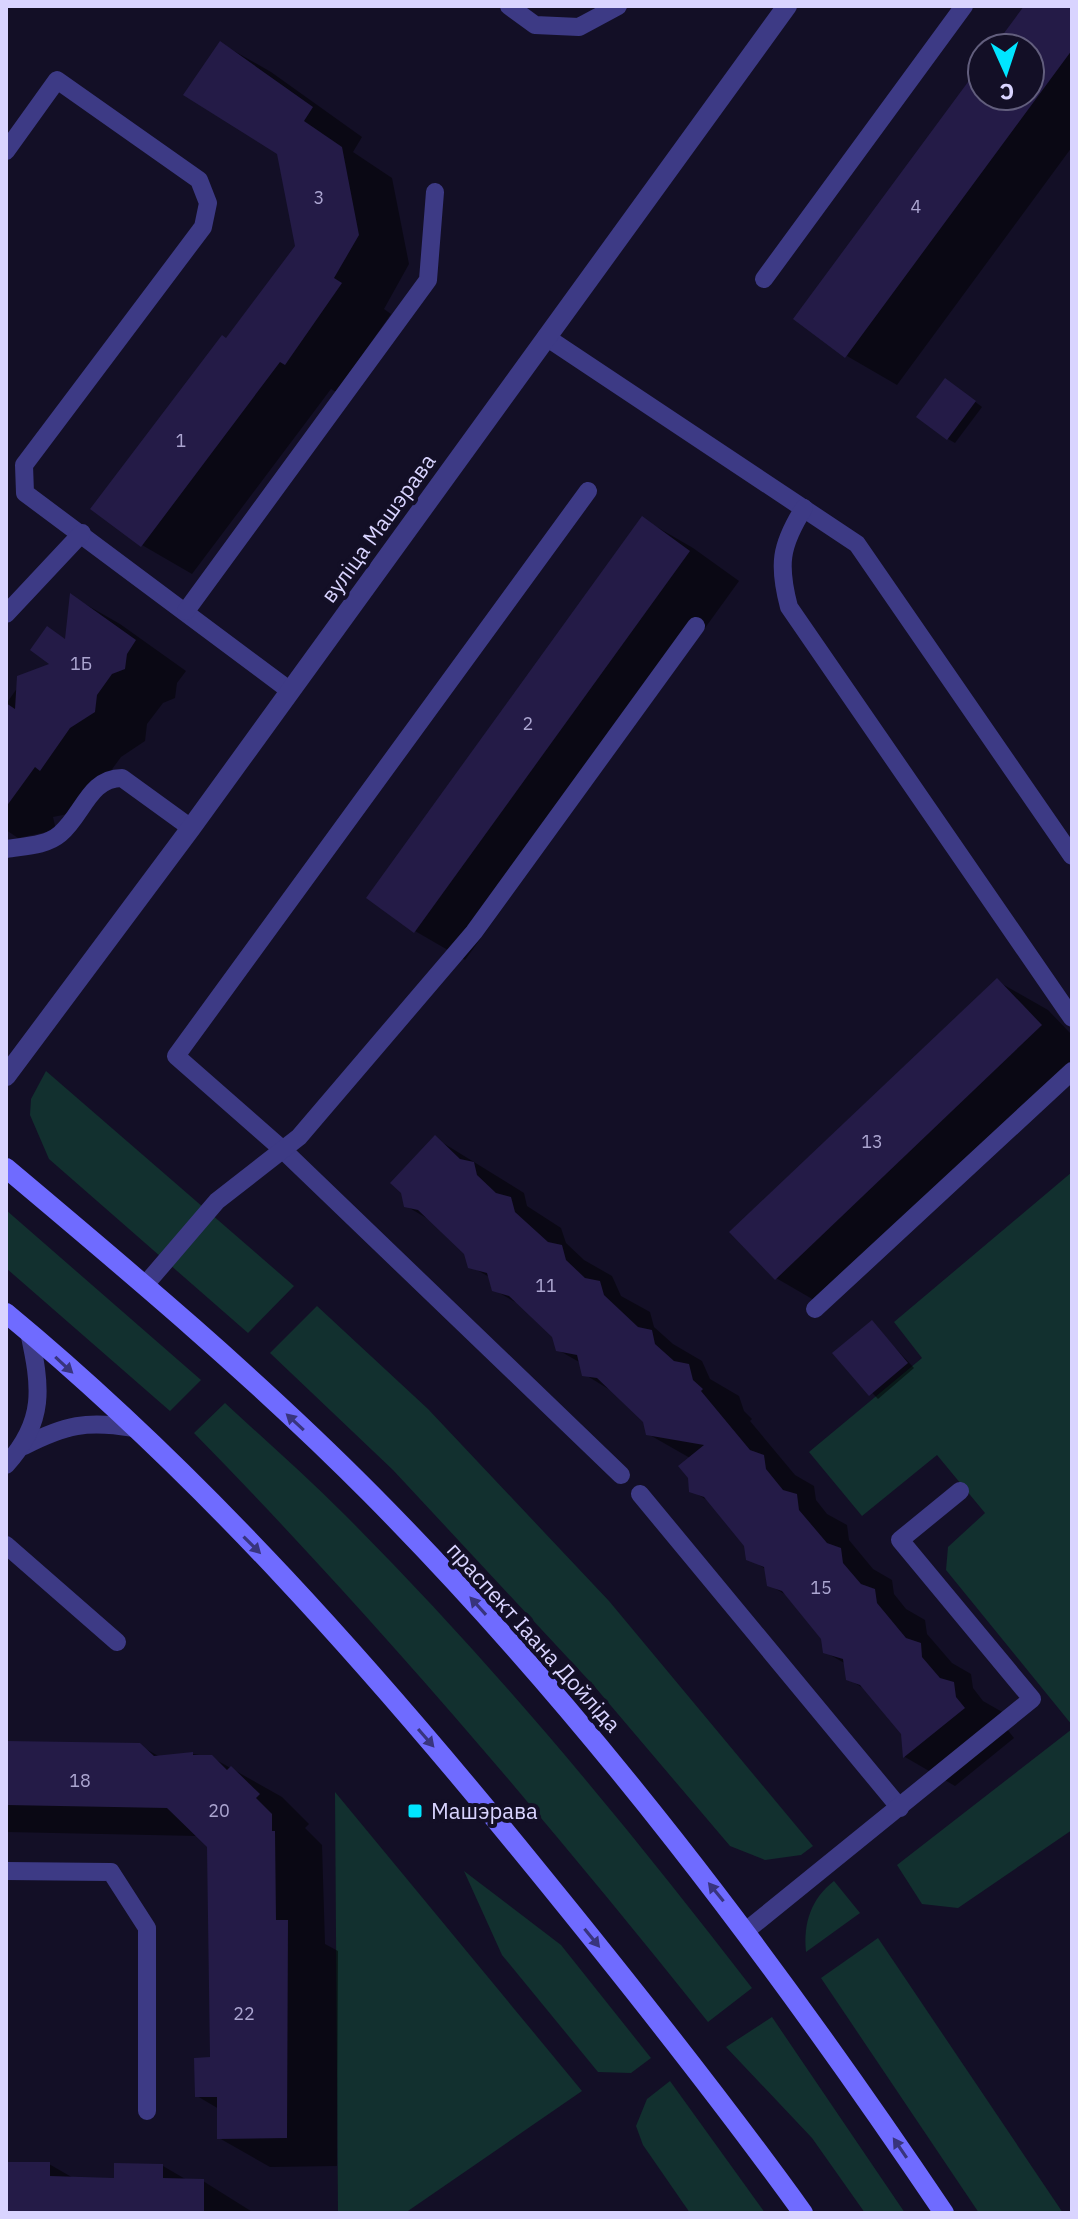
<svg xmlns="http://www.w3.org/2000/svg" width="1078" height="2219" font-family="'IBM Plex Sans',sans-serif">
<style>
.green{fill:#12302f}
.shadow{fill:#0007}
.building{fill:#241b47}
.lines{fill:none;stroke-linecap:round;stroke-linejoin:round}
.service{stroke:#3d3a85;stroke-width:18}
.tertiary{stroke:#3d3a85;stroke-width:20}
.secondary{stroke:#6f6bff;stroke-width:20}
.oneway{fill:#38347d}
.poi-dot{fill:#00e5ff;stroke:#130f26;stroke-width:3}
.labels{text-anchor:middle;stroke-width:8;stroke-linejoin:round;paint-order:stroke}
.number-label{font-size:18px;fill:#aca6d1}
.street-label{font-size:22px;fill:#d9d4ff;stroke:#130f26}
.poi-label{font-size:22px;fill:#d9d4ff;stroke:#130f26;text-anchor:start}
</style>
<rect width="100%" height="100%" fill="#130f26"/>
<!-- green -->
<g class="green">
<polygon points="46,1071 294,1286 248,1333 49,1159 30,1115 31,1099"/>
<polygon points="1072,1172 1072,1725 946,1570 948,1547 985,1513 937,1455 862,1516 809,1452 922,1358 894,1322"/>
<polygon points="6,1210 201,1380 170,1411 6,1268"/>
<polygon points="317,1306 428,1409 609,1601 813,1846 801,1855 765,1860 730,1846 595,1687 393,1470 270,1353"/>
<path d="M225,1403C265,1440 306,1476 345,1515C492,1662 625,1823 752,1988L708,2022C545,1818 377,1620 194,1433Z"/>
<polygon points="1072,1729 1072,1830 958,1908 922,1904 897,1865"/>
<polygon points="335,1792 582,2091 405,2213 338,2213"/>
<polygon points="464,1871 561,1945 651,2058 631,2073 598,2072 502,1955"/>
<path d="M834,1881L860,1913L806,1952C803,1923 811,1899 834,1881Z"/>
<polygon points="878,1938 1063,2213 979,2213 821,1978"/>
<polygon points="772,2017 905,2213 865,2213 812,2138 726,2047"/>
<polygon points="670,2081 765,2213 690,2213 643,2145 636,2126 647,2099"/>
</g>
<!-- shadow -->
<g class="shadow">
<polygon points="1026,6 1072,6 1072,147 897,385 847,356 982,66 982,96 1030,96 1030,48 995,48"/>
<polygon points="220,43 271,72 362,137 353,152 392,178 409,264 384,309 391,314 336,392 331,389 192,574 142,545 227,341 297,247 279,153"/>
<polygon points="953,385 982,407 955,443 948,439"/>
<polygon points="643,519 693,548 739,581 465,960 415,931"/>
<polygon points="71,596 120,624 186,671 177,683 175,698 163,703 147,724 145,741 121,757 91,798 73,813 53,817 56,830 18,838 6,830 6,704 18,687 53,665 67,640"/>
<polygon points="997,981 1048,1010 1072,1035 1072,1073 826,1307 776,1278"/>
<polygon points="435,1138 524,1193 527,1206 561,1228 566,1243 584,1260 612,1276 621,1296 650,1312 654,1327 673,1344 702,1361 710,1379 739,1396 744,1411 752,1419 750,1421 795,1475 814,1486 816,1500 827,1514 847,1525 849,1540 873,1569 892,1580 894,1594 906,1609 925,1620 927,1634 952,1663 971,1674 973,1688 983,1701 1004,1713 1006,1728 1014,1738 955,1786 905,1757 903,1733 868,1691 848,1679 846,1664 825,1652 823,1638 788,1596 769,1585 767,1570 748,1558 746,1545 711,1502 691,1491 690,1458 648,1434 645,1421 615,1393 584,1374 581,1363 558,1350 554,1336 524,1307 494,1290 491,1278 470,1266 466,1253 435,1223 406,1206"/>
<polygon points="872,1323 914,1368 878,1399 835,1353"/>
<polygon points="6,1743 139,1745 160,1757 193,1754 211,1757 282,1797 309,1824 305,1828 322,1845 325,1944 338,1951 337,2166 270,2167 219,2138 219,2109 197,2096 213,2059 209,1847 198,1836 6,1832"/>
<polygon points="6,2163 49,2164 75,2179 116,2180 163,2166 187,2180 203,2181 254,2213 6,2213"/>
</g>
<!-- building -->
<g class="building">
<polygon points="1024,6 1072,6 1072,50 845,358 793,319 982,63 982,96 1030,96 1030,48 993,48"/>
<polygon points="220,41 313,107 304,121 342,147 359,235 334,278 342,283 285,365 280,362 141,547 90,509 222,335 226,338 295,246 277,154 183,95"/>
<polygon points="945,378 976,401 947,440 916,417"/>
<polygon points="642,516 690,551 414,933 366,898"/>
<polygon points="70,593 136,640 127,654 125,669 112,674 97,695 95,712 70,728 40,771 35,767 6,807 6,703 15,709 17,676 49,664 30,650 47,626 65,639"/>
<polygon points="997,978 1042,1025 775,1280 729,1232"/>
<polygon points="435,1135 460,1159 474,1162 477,1175 496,1193 511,1197 515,1212 548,1242 562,1245 566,1260 585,1278 600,1281 604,1295 638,1327 652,1330 655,1344 674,1361 689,1364 693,1380 703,1389 701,1391 750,1450 764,1455 766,1469 783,1490 797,1494 799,1510 827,1543 841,1548 843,1563 861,1584 875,1589 877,1603 906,1638 921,1643 922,1657 940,1678 954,1682 956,1697 965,1708 903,1758 901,1734 860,1685 846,1680 843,1659 823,1653 821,1639 782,1591 767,1586 764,1567 746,1560 744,1546 704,1497 689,1492 688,1478 678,1466 704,1445 646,1435 643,1422 597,1378 582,1376 577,1355 556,1351 552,1337 509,1296 492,1291 487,1273 468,1268 464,1254 418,1210 404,1207 401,1193 390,1183"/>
<polygon points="872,1320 908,1363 869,1396 832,1353"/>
<polygon points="6,1741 140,1743 154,1756 193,1752 193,1755 212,1755 227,1770 231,1766 260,1794 256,1798 272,1814 272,1831 275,1831 276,1920 288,1920 287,2138 217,2139 217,2097 195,2097 194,2058 210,2057 207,1847 167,1808 6,1805"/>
<polygon points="6,2162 50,2162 50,2176 114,2178 114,2163 163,2164 163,2178 204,2179 204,2213 6,2213"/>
</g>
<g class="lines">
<!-- service -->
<g class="service">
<polyline points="509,6 535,25 579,27 618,6"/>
<polyline points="6,151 57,80 199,180 208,203 203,227 24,465 25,493 289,690"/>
<polyline points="764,279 964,6"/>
<polyline points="546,337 857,544 1072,856"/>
<polyline points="588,491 176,1056 283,1150 621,1475"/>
<path d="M804,508C780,546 778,565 789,607L1072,1018"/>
<polyline points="186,611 428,280 435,192"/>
<polyline points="6,614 82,533"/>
<path d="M6,849C24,846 46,846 60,834C83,815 89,778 122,778L191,828"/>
<polyline points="145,1285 217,1201 299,1137 474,932 696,626"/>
<polyline points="815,1309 1072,1071"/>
<path d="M24,1446C65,1425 87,1420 133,1428"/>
<path d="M6,1465C46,1421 41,1387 29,1332"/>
<polyline points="640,1494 900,1808"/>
<polyline points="6,1545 117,1642"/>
<polyline points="6,1871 111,1872 147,1928 147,2111"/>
<polyline points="747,1930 1032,1699 900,1540 960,1491"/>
</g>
<!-- tertiary -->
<polyline class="tertiary" points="6,1076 191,828 787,6"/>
<!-- secondary -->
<g class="secondary">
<path d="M6,1168C131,1273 256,1378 371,1494C588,1713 772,1958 944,2213"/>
<path d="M6,1313C203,1476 375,1671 536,1869C628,1982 718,2095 803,2213"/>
</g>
</g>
<!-- one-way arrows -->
<defs><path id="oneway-solid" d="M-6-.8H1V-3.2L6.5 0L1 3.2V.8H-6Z" transform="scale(2)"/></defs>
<g class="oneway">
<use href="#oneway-solid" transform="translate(64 1365) rotate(43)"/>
<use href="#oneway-solid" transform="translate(295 1422) rotate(-137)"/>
<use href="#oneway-solid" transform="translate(252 1545) rotate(45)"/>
<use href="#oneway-solid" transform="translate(478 1606) rotate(-132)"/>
<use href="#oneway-solid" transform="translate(426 1738) rotate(49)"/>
<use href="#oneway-solid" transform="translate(716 1892) rotate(-129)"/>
<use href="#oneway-solid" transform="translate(592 1938) rotate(51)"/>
<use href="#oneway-solid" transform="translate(900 2148) rotate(-124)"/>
</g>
<!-- markers -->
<rect class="poi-dot" x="407" y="1803" width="16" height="16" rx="4"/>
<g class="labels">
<!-- number labels -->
<g class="number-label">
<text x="319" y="204">3</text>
<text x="916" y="213">4</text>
<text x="181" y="447">1</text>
<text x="81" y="670">1Б</text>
<text x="528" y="730">2</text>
<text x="872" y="1148">13</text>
<text x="546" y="1292">11</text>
<text x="821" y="1594">15</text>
<text x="80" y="1787">18</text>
<text x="219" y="1817">20</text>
<text x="244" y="2020">22</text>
</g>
<!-- street labels -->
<g class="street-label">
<text transform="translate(378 528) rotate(-54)" y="8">вуліца Машэрава</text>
<text transform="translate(534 1637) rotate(48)" y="8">праспект Іаана Дойліда</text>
</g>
<!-- poi labels -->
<g class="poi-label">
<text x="431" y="1819">Машэрава</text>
</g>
</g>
<!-- border -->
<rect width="1078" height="2219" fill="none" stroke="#d9d4ff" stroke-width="16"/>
<!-- north arrow -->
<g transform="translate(1006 72) rotate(177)"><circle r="38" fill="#130f26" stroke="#625e7d" stroke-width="2"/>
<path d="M0-6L14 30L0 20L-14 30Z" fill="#00e5ff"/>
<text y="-12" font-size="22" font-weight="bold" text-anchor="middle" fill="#d9d4ff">С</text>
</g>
</svg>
